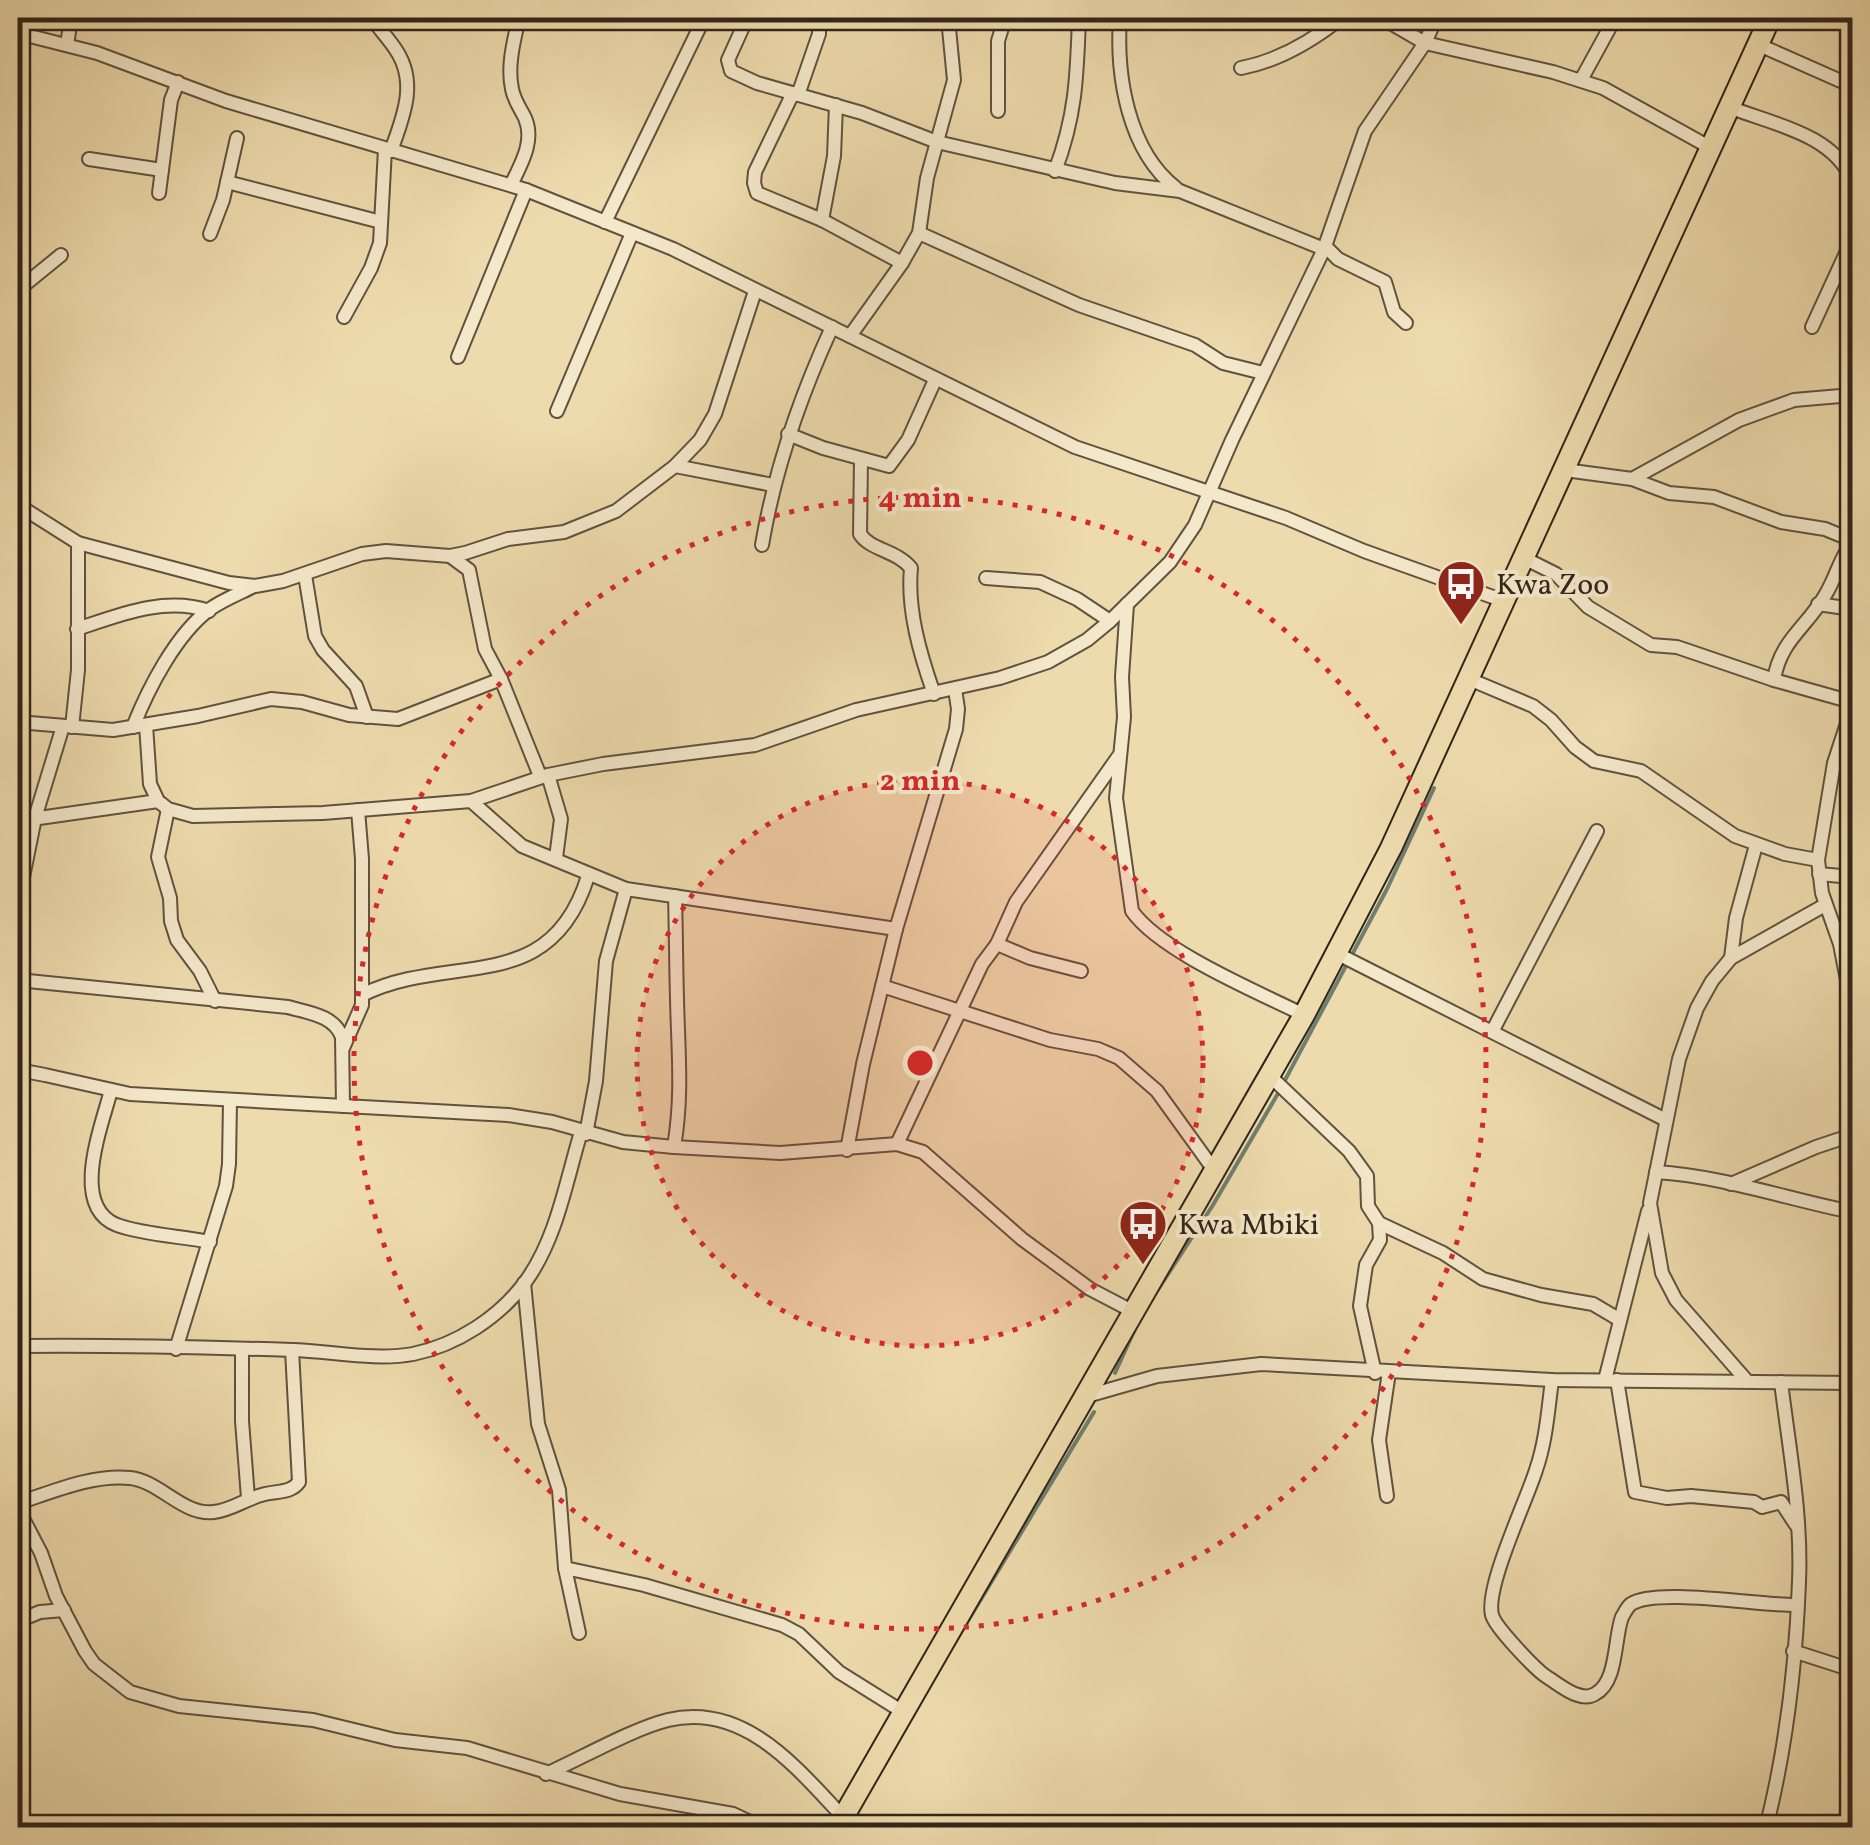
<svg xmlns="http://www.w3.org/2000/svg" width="1870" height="1845" font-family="Vollkorn,serif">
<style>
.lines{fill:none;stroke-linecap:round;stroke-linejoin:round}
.stream{stroke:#6f7f70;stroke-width:4}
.street-casing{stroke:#60523f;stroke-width:16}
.primary-casing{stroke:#30251a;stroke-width:24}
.street{stroke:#f4e8ca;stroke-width:12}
.primary{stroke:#eedbad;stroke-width:20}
.ring{fill:none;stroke:#d62828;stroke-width:5;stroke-dasharray:5 10}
.labels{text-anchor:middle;stroke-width:8;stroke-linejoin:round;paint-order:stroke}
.poi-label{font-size:30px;fill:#30251a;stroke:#f4e8ca;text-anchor:start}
.centre{fill:#d62828;stroke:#f4e8ca;stroke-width:5}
.ring-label{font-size:30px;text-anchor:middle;font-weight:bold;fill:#d62828;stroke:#f4e8ca;stroke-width:8;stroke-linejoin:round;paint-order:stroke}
</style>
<rect width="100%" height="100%" fill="#eedbad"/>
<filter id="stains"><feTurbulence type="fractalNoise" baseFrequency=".002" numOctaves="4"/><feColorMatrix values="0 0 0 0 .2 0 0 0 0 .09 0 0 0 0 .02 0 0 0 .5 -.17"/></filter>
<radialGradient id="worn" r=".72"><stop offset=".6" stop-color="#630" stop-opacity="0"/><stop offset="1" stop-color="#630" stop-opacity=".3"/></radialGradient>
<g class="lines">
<!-- stream -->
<g class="stream">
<polyline points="1284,1082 1387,889 1434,788"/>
<polyline points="1157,1291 1213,1205 1280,1090"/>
<polyline points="1115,1373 1135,1329"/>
<polyline points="954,1644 1094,1412"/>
</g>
<!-- street casing -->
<g class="street-casing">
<g id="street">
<path d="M372,18C379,29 389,39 396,50C418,83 403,117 391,151"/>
<polyline points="747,18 728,60 731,71 757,83 862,113 937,142 1115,183 1180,191 1324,249"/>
<polyline points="1086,18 1120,24"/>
<path d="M1120,18C1116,76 1128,151 1176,188"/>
<polyline points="1382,18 1425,43 1553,72 1603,88 1711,148"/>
<polyline points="18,33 97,53 226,101 526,190 673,249 1075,447 1286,518 1364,551 1504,601"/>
<polyline points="1757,44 1852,86"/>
<polyline points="67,45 71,18"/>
<path d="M1241,68C1278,61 1312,41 1341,18"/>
<polyline points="1581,80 1615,18"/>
<polyline points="793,93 755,172 754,183 757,193 822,220 902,263"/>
<polyline points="798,95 819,34 819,18"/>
<path d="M1729,107C1772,124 1833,134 1852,180"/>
<polyline points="998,111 998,41 1005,18"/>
<polyline points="89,159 162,170"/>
<path d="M1055,171C1076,116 1077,75 1079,18"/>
<polyline points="227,182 381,222"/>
<path d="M511,185C521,164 535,141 525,118C520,108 514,100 512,89C507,66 514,40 519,18"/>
<polyline points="159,193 171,100 178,82"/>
<polyline points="822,220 834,156 836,105"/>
<polyline points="605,222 704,18"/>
<polyline points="919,233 1079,305 1195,345 1223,363 1263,373"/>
<polyline points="210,234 223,200 237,138"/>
<polyline points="1325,246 1338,259 1385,282 1394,312 1406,323"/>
<polyline points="18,290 61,255"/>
<polyline points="344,317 371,268 380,243 385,149"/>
<polyline points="1812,327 1852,240"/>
<polyline points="850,336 902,263 919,233 927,178 954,80 948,18"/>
<polyline points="458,357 526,190"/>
<polyline points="557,411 632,233"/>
<polyline points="788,434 823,448 889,466 908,440 935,380"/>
<path d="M861,459L860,534C870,550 896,550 911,568C907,610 920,654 934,694"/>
<polyline points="675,466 773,485"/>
<polyline points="1565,470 1632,479 1669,493 1714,497 1781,522 1825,529 1842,536 1852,535"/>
<polyline points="1632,479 1739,420 1794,400 1852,395"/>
<polyline points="18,505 78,543 229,583 255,586 283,581 362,554 386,551 450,556 465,553 508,539 564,532 616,511 675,466 700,440 715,414 755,291"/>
<path d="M762,545C775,468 799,399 832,327"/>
<polyline points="450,556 469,570 485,649 501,679 540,776"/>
<polyline points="1522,557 1556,574 1588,607 1651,645 1677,647 1774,680 1852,702"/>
<polyline points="305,575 315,636 323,650 356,686 367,717"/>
<polyline points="986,578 1040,582 1077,599 1110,621"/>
<path d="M1127,604L1122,677L1124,717L1116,798L1132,911C1161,952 1258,992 1304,1015"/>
<polyline points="1818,604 1852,609"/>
<path d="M77,629C119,615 165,596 209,611"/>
<polyline points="1469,679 1533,706 1551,720 1575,747 1594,761 1641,771 1735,836 1785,854 1818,860"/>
<path d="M1774,680C1780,639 1809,626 1827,592C1837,574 1840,559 1852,542"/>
<polyline points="1852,708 1834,763 1818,860 1822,893 1840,944 1852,1006"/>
<polyline points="18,722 113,730 198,716 271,699 302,702 349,715 398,719 501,679"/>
<polyline points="146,725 150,784 158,801 168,809 193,816 323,813 471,801 548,775 603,764 755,745 856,710 1000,678 1048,662 1087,640 1110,621 1170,562 1195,525 1232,440 1324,249 1365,131 1425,43 1436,18"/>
<polyline points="72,727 78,670 78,543"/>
<path d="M133,727C148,689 176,634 210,609C223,600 238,594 252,587"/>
<polyline points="548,775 561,819 556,858"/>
<polyline points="471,801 522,846 626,889 896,929"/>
<polyline points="168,809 158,857 170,898 171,921 177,940 200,971 215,1001"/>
<polyline points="18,821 158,801"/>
<polyline points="1819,874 1852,877"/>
<polyline points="18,902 35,818 63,726"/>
<polyline points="997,944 1030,958 1081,971"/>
<polyline points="1336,953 1666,1120"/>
<polyline points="1731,958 1736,918 1756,845"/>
<path d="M18,980L288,1007C308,1013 334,1015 342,1037L343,1106"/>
<polyline points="882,986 1050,1040 1098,1049 1119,1058 1157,1091 1214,1170"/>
<path d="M362,995C450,951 550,999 588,876"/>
<polyline points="1493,1030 1597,831"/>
<polyline points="343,1048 362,1005 362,859 358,810"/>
<polyline points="18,1073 24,1071 45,1075 130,1094 508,1115 552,1122 623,1142 674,1147 780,1153 897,1144 923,1152 1022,1239 1090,1289 1134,1312"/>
<polyline points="1268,1074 1349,1151 1367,1176 1368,1206 1379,1223 1380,1240 1366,1265 1360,1306 1375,1373"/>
<path d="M111,1090C102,1126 69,1206 117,1225C145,1235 181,1236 210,1242"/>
<polyline points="586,1134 596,1081 606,961 626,889"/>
<polyline points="897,1144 982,964 997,944 1016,902 1118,757"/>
<path d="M674,1147C683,1094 678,1051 677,998C676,964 676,930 675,896"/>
<polyline points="847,1150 863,1064 896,929 956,729 958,709 955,689"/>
<path d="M1656,1172C1722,1176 1787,1199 1852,1212"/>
<polyline points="1731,1184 1816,1147 1852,1135"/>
<polyline points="1379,1223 1443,1253 1483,1279 1541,1295 1593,1304 1620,1320"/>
<polyline points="524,1283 538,1424 559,1490 565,1568 579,1633"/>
<path d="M18,1346C109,1345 200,1347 292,1350C331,1351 374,1361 413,1354C457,1345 500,1317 526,1281C557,1238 566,1181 581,1132"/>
<polyline points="176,1349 226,1186 229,1164 230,1101"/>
<polyline points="242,1349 242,1421 248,1498"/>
<path d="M1552,1380C1548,1411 1546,1441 1536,1470C1526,1502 1485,1587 1492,1615C1495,1627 1536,1670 1547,1677C1560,1685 1580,1703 1595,1694C1618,1682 1614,1638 1622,1617C1624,1614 1627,1607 1631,1604C1656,1587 1763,1606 1797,1605"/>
<polyline points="1605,1380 1648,1211"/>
<polyline points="1617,1380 1635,1492 1667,1498 1691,1496 1754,1502 1762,1507 1781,1502 1796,1525"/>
<polyline points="1747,1381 1676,1300 1662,1273 1650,1203 1679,1059 1697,1008 1712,981 1731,958 1825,905"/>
<polyline points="1087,1396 1157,1376 1261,1364 1552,1380 1852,1383"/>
<polyline points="1387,1496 1379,1440 1389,1372"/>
<path d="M18,1503C52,1492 93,1474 130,1478C160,1481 183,1516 214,1512C232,1510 247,1498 265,1494C278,1491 291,1493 299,1482L292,1350"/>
<polyline points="18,1509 41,1553 56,1596 85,1651 94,1664 130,1692 179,1706 313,1720 395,1740 467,1748 620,1794 733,1814 763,1828"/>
<polyline points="565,1568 644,1585 782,1625 799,1634 839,1672 903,1712"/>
<polyline points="18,1621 40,1612 64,1610"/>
<polyline points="1793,1651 1852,1670"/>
<path d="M546,1774C582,1758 632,1729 668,1720C744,1702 796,1767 843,1817"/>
<path d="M1766,1828C1786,1749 1796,1663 1799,1582C1802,1515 1789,1448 1781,1382"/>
</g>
</g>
<!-- primary casing -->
<g class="primary-casing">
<polyline id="primary" points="837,1828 1304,1015 1391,848 1770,18"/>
</g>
<!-- street -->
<use href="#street" class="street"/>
<!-- primary -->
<use href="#primary" class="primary"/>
</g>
<!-- distance rings -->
<circle cx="920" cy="1063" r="283" fill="#d62828" fill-opacity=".12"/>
<g class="ring">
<circle cx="920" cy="1063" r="283"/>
<circle cx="920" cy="1063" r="566"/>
</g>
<!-- icons -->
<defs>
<g id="bus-pin" transform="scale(2.5)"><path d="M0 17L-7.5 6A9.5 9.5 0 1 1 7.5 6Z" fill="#8f2418" stroke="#f4e8ca"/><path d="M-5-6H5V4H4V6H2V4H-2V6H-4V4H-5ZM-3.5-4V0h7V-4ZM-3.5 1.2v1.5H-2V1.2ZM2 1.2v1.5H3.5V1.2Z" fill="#fff"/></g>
</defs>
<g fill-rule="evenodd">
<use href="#bus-pin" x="1461" y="584"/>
<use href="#bus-pin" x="1143" y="1224"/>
</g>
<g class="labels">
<!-- poi labels -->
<g class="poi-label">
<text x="1496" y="594">Kwa Zoo</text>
<text x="1178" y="1234">Kwa Mbiki</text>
</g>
</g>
<circle cx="920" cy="1063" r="15" class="centre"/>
<g class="ring-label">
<text x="920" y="507">4 min</text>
<text x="920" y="790">2 min</text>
</g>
<!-- margin -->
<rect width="1870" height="1845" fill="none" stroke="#eedbad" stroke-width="60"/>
<rect x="20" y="20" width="1830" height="1805" fill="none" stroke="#30251a" stroke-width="5"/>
<rect x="30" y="30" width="1810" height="1785" fill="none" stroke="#30251a" stroke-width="2.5"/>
<rect width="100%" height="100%" filter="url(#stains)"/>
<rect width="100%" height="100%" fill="url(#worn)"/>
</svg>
